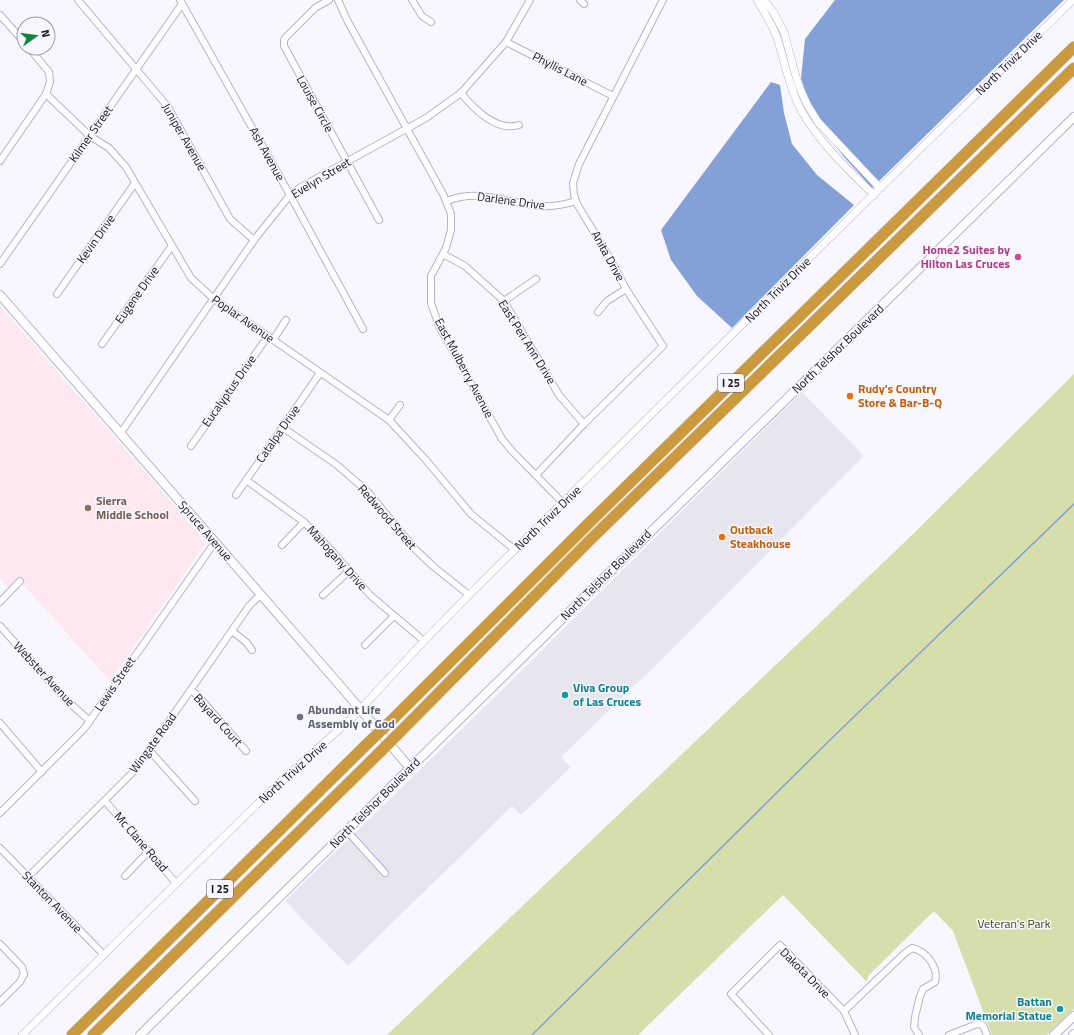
<svg xmlns="http://www.w3.org/2000/svg" width="1074" height="1035" font-family="'Titillium Web',sans-serif">
<style>
.built{fill:#e7e6ef}
.education{fill:#fde8ef}
.green{fill:#d6deac}
.water{fill:#83a1d6}
.lines{fill:none;stroke-linecap:round;stroke-linejoin:round}
.stream{stroke:#83a1d6;stroke-width:1.5}
.minor-casing{stroke:#b5b1d3;stroke-width:8}
.tertiary-casing{stroke:#b5b1d3;stroke-width:8}
.secondary-casing{stroke:#b5b1d3;stroke-width:10}
.motorway-casing{stroke:#d5d5d7;stroke-width:12}
.minor{stroke:#fff;stroke-width:6}
.tertiary{stroke:#fff;stroke-width:7}
.secondary{stroke:#fff;stroke-width:8}
.motorway{stroke:#cb993e;stroke-width:11}
.motorway-bridge-casing{stroke:#d5d5d7;stroke-width:12;stroke-linecap:butt}
.motorway-bridge{stroke:#cb993e;stroke-width:11}
.hotel-dot{fill:#d1479c;stroke:#f8f7ff;stroke-width:1.5}
.food-dot{fill:#e8710a;stroke:#f8f7ff;stroke-width:1.5}
.education-dot{fill:#8d6e63;stroke:#f8f7ff;stroke-width:1.5}
.culture-dot{fill:#0f9aa8;stroke:#f8f7ff;stroke-width:1.5}
.worship-dot{fill:#6b7280;stroke:#f8f7ff;stroke-width:1.5}
.labels{text-anchor:middle;stroke-width:3;stroke-linejoin:round;paint-order:stroke}
.shield{fill:#f8f7ff;stroke:#5a5863;stroke-width:1}
.shield-label{font-size:11px;font-weight:bold;fill:#161420}
.street-label{font-size:12px;fill:#161420;stroke:#f8f7ff}
.hotel-label{font-size:12px;font-weight:bold;fill:#b23c85;stroke:#f8f7ff;text-anchor:end}
.food-label{font-size:12px;font-weight:bold;fill:#c56008;stroke:#f8f7ff;text-anchor:start}
.education-label{font-size:12px;font-weight:bold;fill:#785e54;stroke:#f8f7ff;text-anchor:start}
.culture-label{font-size:12px;font-weight:bold;fill:#0d838f;stroke:#f8f7ff;text-anchor:start}
.worship-label{font-size:12px;font-weight:bold;fill:#5b616d;stroke:#f8f7ff;text-anchor:start}
.park-label{font-size:12px;fill:#414717;stroke:#f8f7ff}
</style>
<rect width="100%" height="100%" fill="#f8f7ff"/>
<!-- built -->
<polygon class="built" points="802,392 864,456 660,661 561,757 571,767 521,815 512,806 348,966 285,901 499,693"/>
<!-- education -->
<polygon class="education" points="0,306 206,542 110,681 22,583 13,593 0,578"/>
<!-- green -->
<polygon class="green" points="1074,374 1074,1009 1047,1035 992,1035 953,931 934,911 868,976 867,982 783,895 638,1035 387,1035 911,536"/>
<!-- water -->
<g class="water">
<polygon points="835,0 1064,0 872,188 844,157 815,120 801,78 805,39"/>
<polygon points="771,82 780,85 784,113 792,144 817,175 854,205 732,328 697,296 671,260 661,230"/>
</g>
<g class="lines">
<!-- stream -->
<polyline class="stream" points="532,1035 832,738 1074,504"/>
<!-- minor casing -->
<g class="minor-casing">
<g id="minor">
<polyline points="78,0 168,107 230,219 254,240"/>
<polyline points="180,0 290,195 363,329"/>
<polyline points="329,0 315,8 286,37 284,40 284,46 379,220"/>
<polyline points="338,0 347,20 443,194 451,214 451,230 446,248 431,276 431,303 439,326 502,439 512,451 563,503"/>
<polyline points="412,0 422,16 431,22"/>
<polyline points="580,0 584,4"/>
<polyline points="0,15 24,42"/>
<polyline points="506,42 613,96"/>
<polyline points="29,48 49,72 50,82 46,94 90,136 109,148 126,167 191,278 214,299 389,420 425,459 471,514 515,550"/>
<path d="M461,93C474,109 497,132 519,125"/>
<polyline points="0,161 46,94"/>
<path d="M447,201C480,188 506,203 539,206C552,207 564,205 576,201"/>
<polyline points="443,254 465,266 504,301 559,395 584,424"/>
<polyline points="0,264 182,4"/>
<polyline points="57,294 135,183"/>
<polyline points="504,301 536,279"/>
<polyline points="598,312 607,301 626,289"/>
<polyline points="273,340 286,320"/>
<polyline points="102,344 171,247"/>
<polyline points="389,420 400,405"/>
<polyline points="282,427 337,465 368,492 414,548 434,567 469,595"/>
<polyline points="120,434 254,240 290,195 301,187 426,118 461,93 506,42 530,0"/>
<polyline points="191,446 268,336"/>
<polyline points="536,475 584,424 663,346 626,289 608,255 577,204 574,195 573,183 579,164 663,0"/>
<polyline points="246,480 304,522 332,551 370,595 424,641"/>
<polyline points="236,495 320,373"/>
<polyline points="282,545 304,522"/>
<polyline points="323,595 349,571"/>
<polyline points="0,602 20,581"/>
<polyline points="0,626 65,699 90,721"/>
<polyline points="232,631 246,642 252,650"/>
<polyline points="365,645 394,616"/>
<polyline points="191,690 199,697 246,751"/>
<polyline points="0,723 42,772"/>
<polyline points="149,750 195,801"/>
<polyline points="105,801 176,883"/>
<polyline points="0,813 84,729 215,542"/>
<polyline points="347,831 385,873"/>
<polyline points="0,848 104,955"/>
<polyline points="125,876 149,851"/>
<polyline points="28,877 135,770 249,606 260,595"/>
<polyline points="0,944 22,967 24,974"/>
<polyline points="0,1002 20,982 24,974"/>
<path d="M844,1011L905,953L912,948C926,951 939,967 935,982L923,989L920,996L915,1017L914,1027L919,1035"/>
<polyline points="769,1035 731,994 780,945 844,1011 855,1035"/>
<polyline points="949,1035 977,1024 983,1025 987,1035"/>
</g>
</g>
<!-- tertiary casing -->
<g class="tertiary-casing">
<g id="tertiary">
<path d="M757,0C764,12 771,22 776,35C785,60 788,86 801,110C818,141 848,170 874,195"/>
<polyline points="764,0 774,13 784,32 798,84 807,104 818,122 880,188"/>
<polyline points="22,1035 247,814 289,774 353,717 424,641 469,595 880,188 1073,0"/>
</g>
</g>
<!-- secondary casing -->
<g class="secondary-casing">
<g id="secondary">
<polyline points="0,295 343,689 410,768"/>
<polyline points="140,1035 410,768 1074,117"/>
<polyline points="1054,1035 1074,1016"/>
<polyline points="1073,1035 1074,1034"/>
</g>
</g>
<!-- motorway casing -->
<g class="motorway-casing">
<g id="motorway">
<polyline points="391,721 588,524 1074,47"/>
<polyline points="400,732 590,540 1074,68"/>
<polyline points="72,1035 368,743"/>
<polyline points="93,1035 378,754"/>
</g>
</g>
<!-- minor -->
<use href="#minor" class="minor"/>
<!-- tertiary -->
<use href="#tertiary" class="tertiary"/>
<!-- secondary -->
<use href="#secondary" class="secondary"/>
<!-- motorway -->
<use href="#motorway" class="motorway"/>
<!-- motorway-bridge casing -->
<g class="motorway-bridge-casing">
<g id="motorway-bridge">
<polyline points="368,743 391,721"/>
<polyline points="378,754 400,732"/>
</g>
</g>
<!-- motorway-bridge -->
<use href="#motorway-bridge" class="motorway-bridge"/>
</g>
<!-- markers -->
<circle class="hotel-dot" cx="1018" cy="257" r="4"/>
<g class="food-dot">
<circle cx="850" cy="396" r="4"/>
<circle cx="722" cy="537" r="4"/>
</g>
<circle class="education-dot" cx="88" cy="508" r="4"/>
<g class="culture-dot">
<circle cx="565" cy="695" r="4"/>
<circle cx="1060" cy="1009" r="4"/>
</g>
<circle class="worship-dot" cx="300" cy="717" r="4"/>
<g class="labels">
<!-- shield labels -->
<g class="shield">
<rect x="718" y="374" width="26" height="18" rx="3"/>
<rect x="207" y="880" width="26" height="18" rx="3"/>
</g>
<g class="shield-label">
<text x="731" y="387">I 25</text>
<text x="220" y="893">I 25</text>
</g>
<!-- street labels -->
<g class="street-label">
<text transform="translate(1009 63) rotate(-44)" y="4">North Triviz Drive</text>
<text transform="translate(560 69) rotate(27)" y="4">Phyllis Lane</text>
<text transform="translate(315 104) rotate(61)" y="4">Louise Circle</text>
<text transform="translate(91 134) rotate(-55)" y="4">Kilmer Street</text>
<text transform="translate(184 137) rotate(60)" y="4">Juniper Avenue</text>
<text transform="translate(267 154) rotate(61)" y="4">Ash Avenue</text>
<text transform="translate(321 178) rotate(-31)" y="4">Evelyn Street</text>
<text transform="translate(511 201) rotate(8)" y="4">Darlene Drive</text>
<text transform="translate(96 239) rotate(-55)" y="4">Kevin Drive</text>
<text transform="translate(608 256) rotate(61)" y="4">Anita Drive</text>
<text transform="translate(778 290) rotate(-45)" y="4">North Triviz Drive</text>
<text transform="translate(137 295) rotate(-55)" y="4">Eugene Drive</text>
<text transform="translate(243 319) rotate(35)" y="4">Poplar Avenue</text>
<text transform="translate(527 342) rotate(58)" y="4">East Peri Ann Drive</text>
<text transform="translate(838 349) rotate(-44)" y="4">North Telshor Boulevard</text>
<text transform="translate(464 368) rotate(62)" y="4">East Mulberry Avenue</text>
<text transform="translate(229 391) rotate(-55)" y="4">Eucalyptus Drive</text>
<text transform="translate(278 434) rotate(-55)" y="4">Catalpa Drive</text>
<text transform="translate(387 517) rotate(49)" y="4">Redwood Street</text>
<text transform="translate(548 518) rotate(-44)" y="4">North Triviz Drive</text>
<text transform="translate(205 531) rotate(49)" y="4">Spruce Avenue</text>
<text transform="translate(337 558) rotate(48)" y="4">Mahogany Drive</text>
<text transform="translate(606 575) rotate(-45)" y="4">North Telshor Boulevard</text>
<text transform="translate(44 674) rotate(47)" y="4">Webster Avenue</text>
<text transform="translate(115 684) rotate(-56)" y="4">Lewis Street</text>
<text transform="translate(218 720) rotate(48)" y="4">Bayard Court</text>
<text transform="translate(153 743) rotate(-54)" y="4">Wingate Road</text>
<text transform="translate(293 772) rotate(-42)" y="4">North Triviz Drive</text>
<text transform="translate(375 803) rotate(-45)" y="4">North Telshor Boulevard</text>
<text transform="translate(141 842) rotate(49)" y="4">Mc Clane Road</text>
<text transform="translate(52 902) rotate(46)" y="4">Stanton Avenue</text>
<text transform="translate(805 973) rotate(45)" y="4">Dakota Drive</text>
</g>
<!-- hotel labels -->
<g class="hotel-label">
<text x="1010" y="254">Home2 Suites by<tspan x="1010" dy="14">Hilton Las Cruces</tspan></text>
</g>
<!-- food labels -->
<g class="food-label">
<text x="858" y="393">Rudy's Country<tspan x="858" dy="14">Store &amp; Bar-B-Q</tspan></text>
<text x="730" y="534">Outback<tspan x="730" dy="14">Steakhouse</tspan></text>
</g>
<!-- education labels -->
<g class="education-label">
<text x="96" y="505">Sierra<tspan x="96" dy="14">Middle School</tspan></text>
</g>
<!-- culture labels -->
<g class="culture-label">
<text x="573" y="692">Viva Group<tspan x="573" dy="14">of Las Cruces</tspan></text>
<text x="1052" y="1006" text-anchor="end">Battan<tspan x="1052" dy="14">Memorial Statue</tspan></text>
</g>
<!-- worship labels -->
<g class="worship-label">
<text x="308" y="714">Abundant Life<tspan x="308" dy="14">Assembly of God</tspan></text>
</g>
<!-- park labels -->
<g class="park-label">
<text x="1014" y="928">Veteran's Park</text>
</g>
</g>
<!-- north arrow -->
<g transform="translate(36 36) rotate(76)"><circle r="19" fill="#f8f7ff" stroke="#9e9ca6"/>
<path d="M0-3L7 15L0 10L-7 15Z" fill="#16853c"/>
<text y="-6" font-size="11" font-weight="bold" text-anchor="middle" fill="#161420">N</text>
</g>
</svg>
